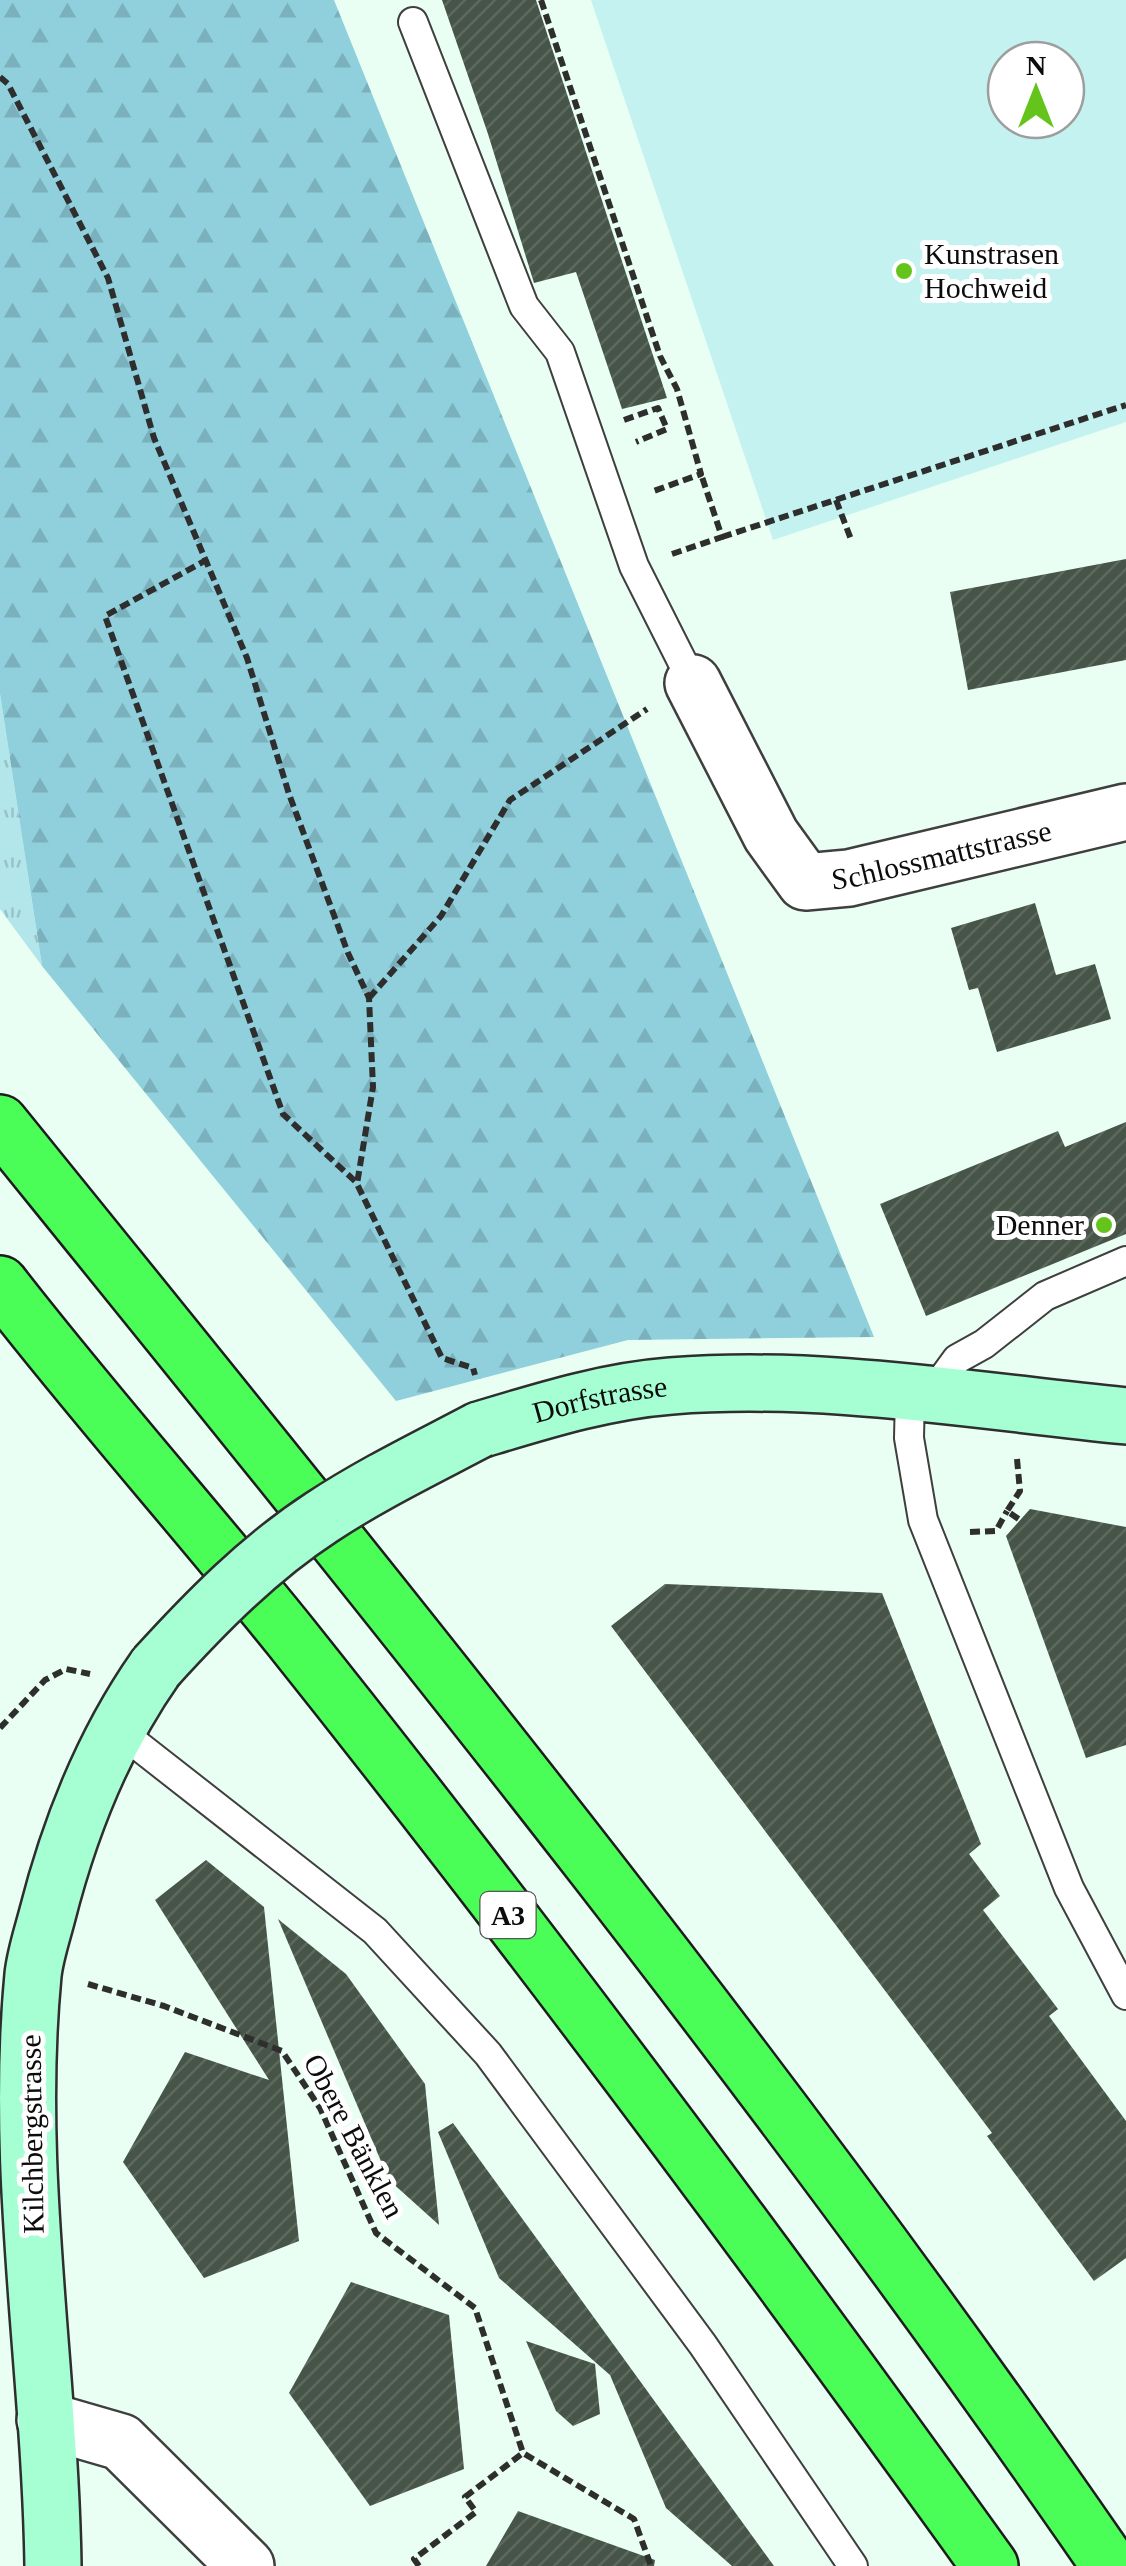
<svg xmlns="http://www.w3.org/2000/svg" width="1126" height="2566" font-family="Georgia,serif">
<style>
.grass{fill:url(#grass-tufts)}
.forest{fill:url(#forest-firs)}
.pitch{fill:#c4f2f0;fill-rule:evenodd}
.building{fill:url(#building-hatch)}
.lines{fill:none;stroke-linecap:round;stroke-linejoin:round}
.lane-casing{stroke:#3f3f3f;stroke-width:32}
.street-casing{stroke:#3f3f3f;stroke-width:60}
.secondary-casing{stroke:#2e2e2e;stroke-width:60}
.highway-casing{stroke:#1d1d1d;stroke-width:60}
.path{stroke:#2e2e2e;stroke-width:6;stroke-dasharray:10 5;stroke-linecap:butt}
.lane{stroke:#fff;stroke-width:28}
.street{stroke:#fff;stroke-width:55}
.secondary{stroke:#a5ffd3;stroke-width:55}
.highway{stroke:#4afd57;stroke-width:55}
.secondary-bridge-casing{stroke:#2e2e2e;stroke-width:60;stroke-linecap:butt}
.secondary-bridge{stroke:#a5ffd3;stroke-width:55}
.poi-dot{fill:#64c41c;stroke:#fff;stroke-width:4}
.labels{text-anchor:middle;stroke-width:10;stroke-linejoin:round;paint-order:stroke}
.shield{fill:#fff;stroke:#555;stroke-width:2.5}
.shield-label{font-size:28px;font-weight:bold;fill:#0c0c0c}
.poi-label{font-size:30px;fill:#0c0c0c;stroke:#fff;text-anchor:start}
.street-label{font-size:30px;fill:#0c0c0c;stroke:#fff}
</style>
<defs>
<pattern id="grass-tufts" width="24" height="20" patternUnits="userSpaceOnUse" patternTransform="scale(2.5)"><rect width="24" height="20" fill="#b2e6eb"/><path d="M3 7l-1-3M5 7V3M7 7l1-3M15 17l-1-3M17 17v-4M19 17l1-3" fill="none" stroke="#98c4c8"/></pattern>
<pattern id="forest-firs" width="22" height="20" patternUnits="userSpaceOnUse" patternTransform="scale(2.5)"><rect width="22" height="20" fill="#90d0dd"/><path d="M5 1l3.5 6h-7zM16 11l3.5 6h-7z" fill="#7bb1bc"/></pattern>
<pattern id="building-hatch" width="6" height="6" patternUnits="userSpaceOnUse" patternTransform="scale(2.5)"><rect width="6" height="6" fill="#475548"/><path d="M-1 1l2-2M0 6l6-6M5 7l2-2" fill="none" stroke="#5d685e"/></pattern>
</defs>
<rect width="100%" height="100%" fill="#eafff3"/>
<!-- grass -->
<polygon class="grass" points="0,694 42,966 0,909"/>
<!-- forest -->
<polygon class="forest" points="0,0 334,0 874,1337 628,1340 396,1401 42,966 0,694"/>
<!-- pitch -->
<path class="pitch" d="M591,0H1126V422L773,540ZM1006,60H1066V120H1006Z"/>
<!-- building -->
<g class="building">
<polygon points="442,0 536,0 667,398 622,409 576,272 534,283 488,134"/>
<polygon points="1126,559 1126,660 968,690 950,592"/>
<polygon points="1035,903 1056,975 1095,964 1111,1019 997,1052 978,988 969,990 951,928"/>
<polygon points="1126,1122 1126,1234 926,1316 880,1204 1058,1131 1065,1147"/>
<polygon points="1030,1509 1126,1527 1126,1745 1086,1758 1006,1536"/>
<polygon points="665,1584 882,1593 981,1844 969,1854 1000,1896 983,1910 1058,2009 1049,2016 1126,2121 1126,2258 1094,2281 987,2136 992,2133 611,1626"/>
<polygon points="206,1860 264,1907 299,2241 204,2278 123,2162 185,2052 269,2080 155,1900"/>
<polygon points="278,1919 346,1974 425,2084 439,2225 389,2180"/>
<polygon points="453,2123 632,2370 774,2566 732,2566 666,2508 610,2375 499,2278 438,2132"/>
<polygon points="351,2282 449,2315 464,2469 370,2506 289,2393"/>
<polygon points="526,2341 595,2364 600,2414 573,2426 556,2411"/>
<polygon points="518,2511 655,2560 654,2566 486,2566"/>
</g>
<g class="lines">
<!-- lane casing -->
<g class="lane-casing">
<g id="lane">
<polyline points="413,22 524,306 560,352 634,566 693,683"/>
<polyline points="910,1394 909,1438 923,1520 1069,1888 1126,1995"/>
<polyline points="930,1396 957,1359 984,1344 1045,1296 1126,1261"/>
<polyline points="117,1729 375,1931 488,2054 703,2345 853,2566"/>
</g>
</g>
<!-- street casing -->
<g class="street-casing">
<g id="street">
<path id="s1" d="M693,683L771,835L805,882L849,878L1126,812"/>
<polyline points="45,2420 121,2442 246,2566"/>
</g>
</g>
<!-- secondary casing -->
<g class="secondary-casing">
<g id="secondary">
<path id="s2" d="M479,1430C542,1411 605,1391 671,1386C822,1374 976,1401 1126,1416"/>
<path d="M53,2566C50,2369 14,2172 33,1975C35,1956 42,1935 47,1916C69,1829 104,1741 156,1667"/>
</g>
</g>
<!-- highway casing -->
<g class="highway-casing">
<g id="highway">
<path d="M0,1123C382,1595 766,2066 1110,2566"/>
<path d="M0,1284C93,1404 195,1518 290,1636C532,1939 764,2251 990,2566"/>
</g>
</g>
<!-- path -->
<g class="path">
<polyline points="541,0 660,356 677,389 701,474 651,492"/>
<polyline points="0,77 8,84 108,278 154,438 247,658 289,794 348,953 369,998 373,1087 357,1184 442,1358 473,1368 475,1375"/>
<polyline points="624,420 658,408 667,429 636,442"/>
<polyline points="836,500 852,542"/>
<polyline points="722,537 1126,405"/>
<polyline points="672,554 722,537 701,474"/>
<polyline points="208,559 105,616 283,1114 357,1183"/>
<polyline points="369,998 441,916 510,800 647,709"/>
<polyline points="1017,1459 1020,1491 1007,1511 1020,1520"/>
<polyline points="970,1532 996,1531 1007,1511"/>
<polyline points="0,1728 45,1680 66,1669 90,1674"/>
<polyline points="88,1984 164,2006 282,2051 320,2108 376,2233 475,2308 523,2453 634,2519 651,2566"/>
<polyline points="419,2566 414,2559 476,2512 465,2497 523,2453"/>
</g>
<!-- lane -->
<use href="#lane" class="lane"/>
<!-- street -->
<use href="#street" class="street"/>
<!-- secondary -->
<use href="#secondary" class="secondary"/>
<!-- highway -->
<use href="#highway" class="highway"/>
<!-- secondary-bridge casing -->
<g class="secondary-bridge-casing">
<path id="secondary-bridge" d="M156,1667C206,1612 259,1558 322,1517C372,1484 426,1458 479,1430"/>
</g>
<!-- secondary-bridge -->
<use href="#secondary-bridge" class="secondary-bridge"/>
</g>
<!-- markers -->
<g class="poi-dot">
<circle cx="904" cy="271" r="10"/>
<circle cx="1104" cy="1225" r="10"/>
</g>
<g class="labels">
<!-- shield labels -->
<rect class="shield" x="480.5" y="1892" width="55" height="46" rx="8"/>
<g class="shield-label">
<text x="508" y="1925">A3</text>
</g>
<!-- poi labels -->
<g class="poi-label">
<text x="924" y="264">Kunstrasen<tspan x="924" dy="34">Hochweid</tspan></text>
<text x="1084" y="1235" text-anchor="end">Denner</text>
</g>
<!-- street labels -->
<g class="street-label">
<text dy="10" stroke="none"><textPath href="#s1" startOffset="368">Schlossmattstrasse</textPath></text>
<text dy="10" stroke="none"><textPath href="#s2" startOffset="125">Dorfstrasse</textPath></text>
<text transform="translate(32 2134) rotate(-91)" y="10">Kilchbergstrasse</text>
<text transform="translate(354 2136) rotate(62)" y="10">Obere Bänklen</text>
</g>
</g>
<!-- north arrow -->
<g transform="translate(1036 90)"><circle r="48" fill="#ffffff" stroke="#9e9e9e" stroke-width="2.5"/>
<path d="M0-8L18 38L0 25L-18 38Z" fill="#64c41c"/>
<text y="-15" font-size="28" font-weight="bold" text-anchor="middle" fill="#0c0c0c">N</text>
</g>
</svg>
